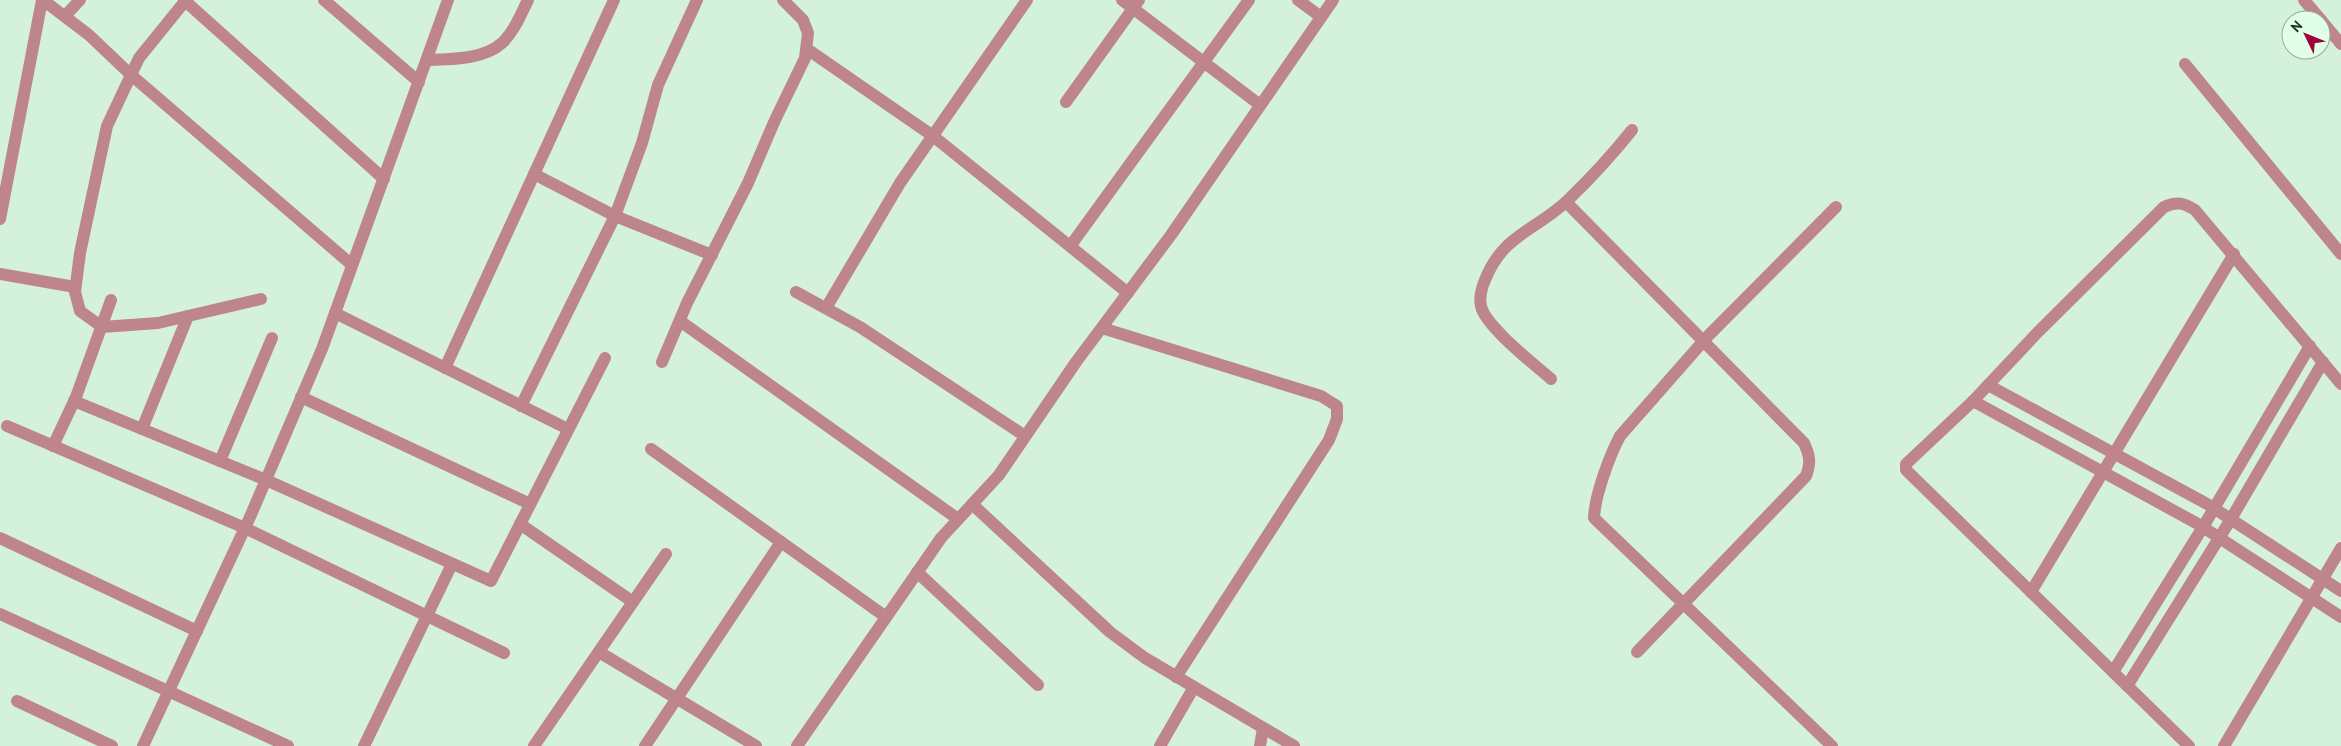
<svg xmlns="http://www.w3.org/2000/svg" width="2341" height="746" font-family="'PT Sans',sans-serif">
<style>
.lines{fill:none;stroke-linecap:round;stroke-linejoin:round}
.minor{stroke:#be868c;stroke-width:12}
</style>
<rect width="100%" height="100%" fill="#d4f2db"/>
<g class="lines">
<!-- minor -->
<g class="minor">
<polyline points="43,0 89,35 130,74 352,265"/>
<polyline points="184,0 384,179"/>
<polyline points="186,0 139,58 107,126 80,253 75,292 80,311 102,327 158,323 261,299"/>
<polyline points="324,0 419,82"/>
<polyline points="1122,0 1260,105"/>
<polyline points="1298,0 1321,17"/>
<polyline points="2304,0 2321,20"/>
<polyline points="65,16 80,0"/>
<polyline points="2321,20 2341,44"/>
<polyline points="807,49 933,136 1128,293"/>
<path d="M427,60C450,59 483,60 502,43C514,32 521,14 528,0"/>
<polyline points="2185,64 2341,254"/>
<polyline points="1066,102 1139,0"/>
<polyline points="534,174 615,216 712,255"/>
<path d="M1566,202L1804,443C1810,456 1811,463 1806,476L1637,652"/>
<polyline points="0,219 42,0"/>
<polyline points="1071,245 1249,0"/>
<polyline points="0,274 75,287"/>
<polyline points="796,292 860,327 1025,436"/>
<polyline points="826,308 900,183 1027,0"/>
<polyline points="335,313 568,429"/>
<polyline points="680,321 958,519"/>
<polyline points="1102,328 1321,396 1337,406 1337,419 1329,440 1176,677"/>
<polyline points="662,362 687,303 748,183 775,120 805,58 808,33 803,20 783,0"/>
<polyline points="445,368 614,0"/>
<path d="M1551,379C1534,364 1485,326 1481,306C1479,297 1482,287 1485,280C1503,234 1537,230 1568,200C1591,178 1612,155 1632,130"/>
<polyline points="1988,385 2209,505 2341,591"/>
<polyline points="301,397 530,504"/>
<polyline points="74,401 266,480 491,581 605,358"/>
<polyline points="1973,401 2198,524 2341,617"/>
<polyline points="521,406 615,216 642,143 658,85 697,0"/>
<polyline points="7,426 245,528 504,653"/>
<polyline points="142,429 188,316"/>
<polyline points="53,446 76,397 111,300"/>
<polyline points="651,449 886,617"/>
<polyline points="220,461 272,338"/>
<polyline points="972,504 1110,632 1145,658 1294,746"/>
<polyline points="520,524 633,602"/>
<polyline points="0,538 197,631"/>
<polyline points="917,572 1038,685"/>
<polyline points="2031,592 2234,254"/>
<polyline points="0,614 288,746"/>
<polyline points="599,652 756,746"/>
<polyline points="2113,672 2203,527 2310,346"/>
<polyline points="2127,686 2231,519 2323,362"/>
<polyline points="17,701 112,746"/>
<polyline points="143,746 250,517 322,349 448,0"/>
<polyline points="364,746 452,564"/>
<polyline points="534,746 666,554"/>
<polyline points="645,746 781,542"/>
<polyline points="797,746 941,538 999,475 1076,362 1171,235 1333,0"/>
<polyline points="1160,746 1194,687"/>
<polyline points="1260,746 1263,728"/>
<path d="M1832,746L1594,518C1595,495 1609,457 1620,436L1707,337L1836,207"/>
<path d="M2189,746L1906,470V464L1973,401L2038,332L2164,207C2177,201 2184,203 2195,210L2341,384"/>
<polyline points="2224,746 2341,548"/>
</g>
</g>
<!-- north arrow -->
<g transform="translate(2306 35) rotate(313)"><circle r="24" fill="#e1ffe8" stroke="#95ac9a"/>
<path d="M0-4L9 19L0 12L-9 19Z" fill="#a10139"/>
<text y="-8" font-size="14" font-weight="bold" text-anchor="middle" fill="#242f26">N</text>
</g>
</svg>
